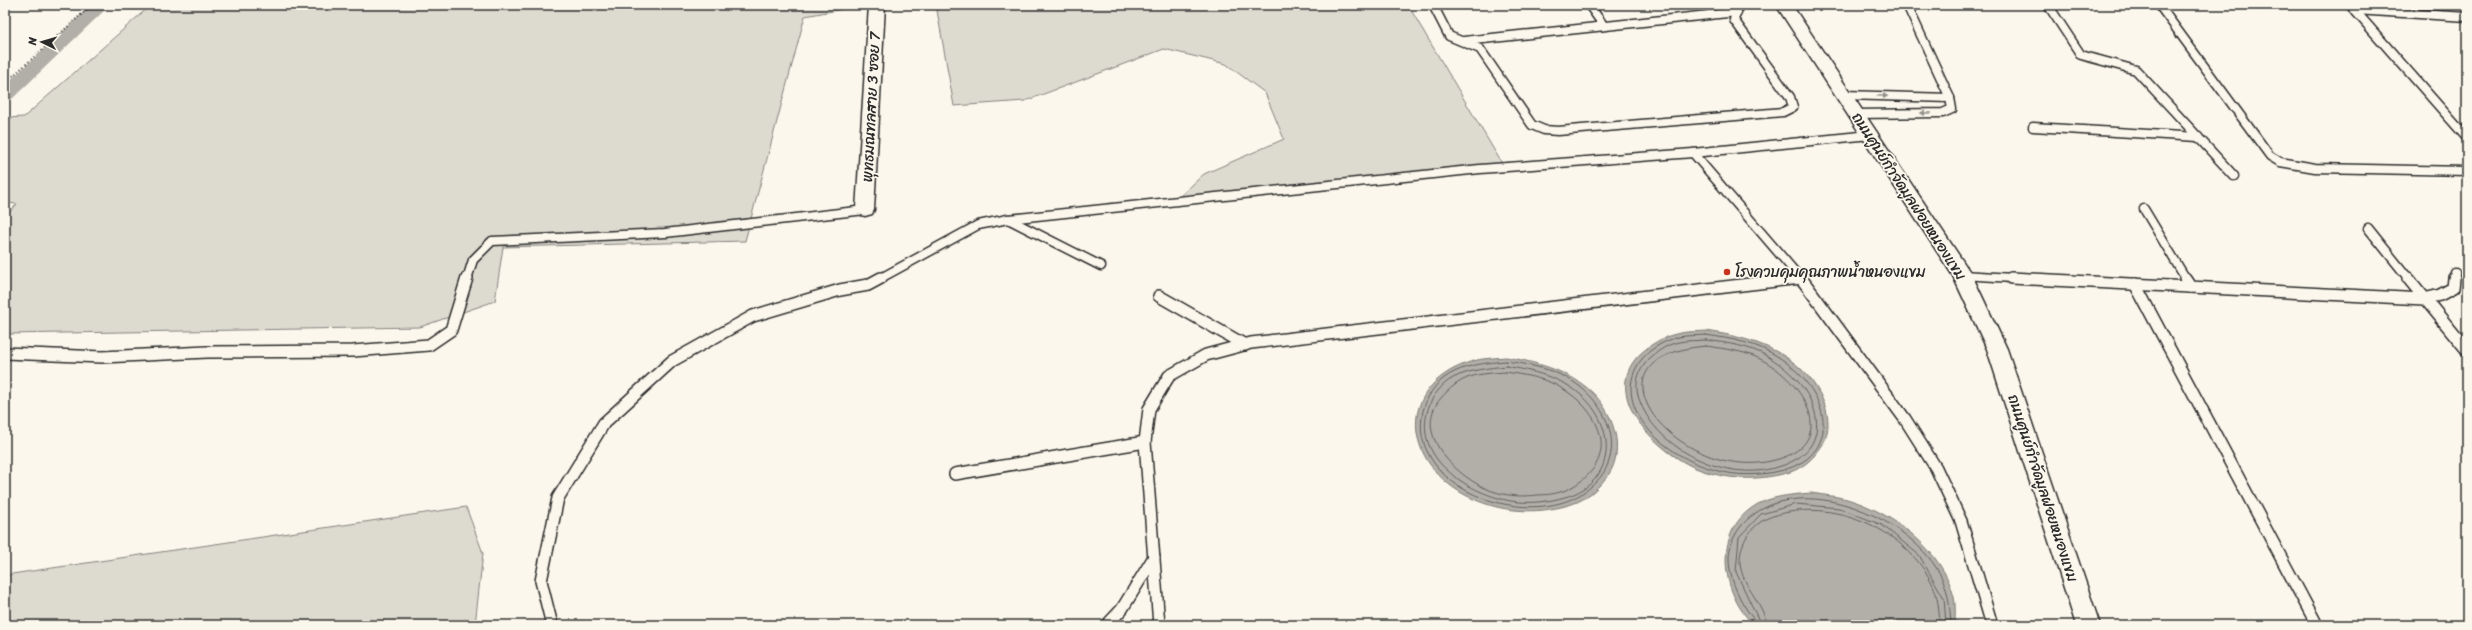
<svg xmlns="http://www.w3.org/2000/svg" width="2472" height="630" font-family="Sriracha,'Playpen Sans Thai',sans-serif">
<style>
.green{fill:#dddad0;stroke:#84827e}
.water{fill:#b1afa7;stroke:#7b7a75}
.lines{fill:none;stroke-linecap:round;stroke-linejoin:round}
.shore{stroke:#61605d;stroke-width:1}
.canal{fill:#b1afa7;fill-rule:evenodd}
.lane-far1-casing{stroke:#2b2b2b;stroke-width:11}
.lane-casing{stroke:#2b2b2b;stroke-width:14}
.street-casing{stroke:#2b2b2b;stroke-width:3}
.path{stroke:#2b2b2b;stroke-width:2;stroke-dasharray:1 2.5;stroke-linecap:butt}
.lane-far1{stroke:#fbf7ec;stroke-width:8}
.lane{stroke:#fbf7ec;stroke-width:11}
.street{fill:#fbf7ec;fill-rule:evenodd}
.oneway{fill:#93918c}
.poi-dot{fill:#c8321e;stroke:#fbf7ec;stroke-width:1.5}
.labels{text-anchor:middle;stroke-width:3.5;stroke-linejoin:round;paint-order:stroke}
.street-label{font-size:15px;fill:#2b2b2b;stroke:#fbf7ec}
.poi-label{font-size:15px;fill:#2b2b2b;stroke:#fbf7ec;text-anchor:start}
</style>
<rect width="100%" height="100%" fill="#fbf7ec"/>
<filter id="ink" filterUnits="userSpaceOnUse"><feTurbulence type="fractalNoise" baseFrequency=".025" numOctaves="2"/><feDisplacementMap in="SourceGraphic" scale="8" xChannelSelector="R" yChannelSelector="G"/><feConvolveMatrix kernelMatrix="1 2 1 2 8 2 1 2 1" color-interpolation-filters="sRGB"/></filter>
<g filter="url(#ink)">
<!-- green -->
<g class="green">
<polygon points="151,5 865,5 805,16 745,241 503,247 495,301 420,327 5,334 5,217 17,204 5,203 5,118 24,117"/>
<polygon points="936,5 1408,5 1503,165 1179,197 1204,174 1284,139 1265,93 1226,64 1164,49 1025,101 954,106"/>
<polygon points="466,507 483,553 475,625 5,625 5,575"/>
</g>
<!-- water -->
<g class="water">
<path d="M1706,331C1754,338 1805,354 1824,403C1829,416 1830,431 1823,444C1815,457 1803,469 1787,473C1757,481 1727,480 1698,469C1660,454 1597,396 1640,354C1650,345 1662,337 1676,334C1686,331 1697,332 1706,331Z"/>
<path d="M1506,357C1553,365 1603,381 1615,433C1618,446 1617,462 1609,474C1600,486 1588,499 1572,504C1541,514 1508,513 1478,501C1405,472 1389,387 1473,361C1483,358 1496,358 1506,357Z"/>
<path d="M1811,493C1823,495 1835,496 1847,499C1892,512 1943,550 1954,597C1956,606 1955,616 1955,625H1754C1723,596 1713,538 1749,510C1766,496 1790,495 1811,493Z"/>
</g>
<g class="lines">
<!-- shore -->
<g class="shore">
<path d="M1706,335C1732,339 1758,343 1780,358C1833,394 1846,462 1769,473C1749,476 1728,475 1709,468C1671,457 1614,414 1636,368C1644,352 1662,341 1679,337C1688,335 1697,336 1706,335Z"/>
<path d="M1706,340C1727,343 1749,346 1767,356C1821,387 1845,456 1765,470C1717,478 1655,446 1639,399C1634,383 1638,370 1650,358C1658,351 1668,344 1679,342C1688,340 1697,341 1706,340Z"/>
<path d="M1706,346C1725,349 1747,351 1764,361C1808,386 1840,446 1771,461C1679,482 1572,357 1706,346Z"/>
<path d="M1506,361C1526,364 1549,368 1567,378C1612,403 1633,462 1581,494C1538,521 1459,503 1432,460C1422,445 1419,429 1423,411C1434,370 1469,364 1506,361Z"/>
<path d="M1506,366C1532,371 1561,377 1581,395C1617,426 1617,483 1565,497C1548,502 1528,504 1511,501C1471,494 1415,461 1427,413C1430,399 1440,385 1453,378C1469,370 1488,368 1506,366Z"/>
<path d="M1506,372C1523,375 1540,377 1556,385C1599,407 1624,457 1572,487C1562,493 1549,495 1537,495C1522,497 1507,496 1492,491C1459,479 1410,434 1441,398C1449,389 1458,381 1470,377C1482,373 1494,373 1506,372Z"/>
<path d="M1756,625C1755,619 1750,615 1747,610C1737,595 1729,576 1729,559C1729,541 1739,525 1753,515C1808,473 1914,519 1942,578C1949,593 1950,609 1951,625"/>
<polyline points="1761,625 1736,572 1739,537 1761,514 1796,504 1839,508 1882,525 1919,555 1944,598 1946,625"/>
<path d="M1767,625C1763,601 1739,584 1740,559C1741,539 1754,522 1773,516C1831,497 1902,527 1931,581C1938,594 1939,610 1940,625"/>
</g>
<!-- canal -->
<polygon class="canal" points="91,5 110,5 12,99 5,101 5,85"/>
<!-- lane-far1 casing -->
<g class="lane-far1-casing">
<g id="lane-far1">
<polyline points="1433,5 1449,36 1480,49 1532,125 1544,130 1558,131 1783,112 1793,107 1790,97 1734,20 1738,5"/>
<polyline points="1589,5 1604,26"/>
<polyline points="2048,5 2081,55 2136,70 2234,176"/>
<polyline points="2159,5 2270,156 2280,162 2315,168 2467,171"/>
<polyline points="2350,5 2467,138"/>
<polyline points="2355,10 2467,17"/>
<polyline points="1464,41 1737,12"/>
<polyline points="1843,95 1950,98"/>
<polyline points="1855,114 1943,113 1952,109 1950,98 1907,5"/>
<polyline points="2033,127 2198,137"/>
<polyline points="1693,153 1801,279"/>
<polyline points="2144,209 2186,279"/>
<polyline points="1008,219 1101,266"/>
<polyline points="2368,228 2409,279"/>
<polyline points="1962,275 2030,279"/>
<polyline points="467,279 473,260 492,241 665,233 865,210"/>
<polyline points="879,279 978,225 1008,219 1480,169 1693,153 1870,135"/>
<polyline points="1796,279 1801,278"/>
<polyline points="2454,279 2455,273"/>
</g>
</g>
<!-- lane casing -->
<g class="lane-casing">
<g id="lane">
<polyline points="1801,278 1905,419 1936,468 1961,521 1992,625"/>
<polyline points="2011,278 2424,299 2440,295 2453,288 2454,278"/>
<polyline points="2185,278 2191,287"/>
<polyline points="2408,278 2467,350"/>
<polyline points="2135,284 2317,625"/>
<polyline points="1159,296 1245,345"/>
<polyline points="5,353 102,357 207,352 353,351 429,345 451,330 467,278"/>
<polyline points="955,474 1145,442"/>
<polyline points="552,625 541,581 558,498 604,423 672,361 753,316 840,290 868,285 881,278"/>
<polyline points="1107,625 1122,609 1154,557"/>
<polyline points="1159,625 1145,442 1149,409 1169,376 1206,355 1251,343 1801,278"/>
</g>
</g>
<!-- street casing -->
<g class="street-casing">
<g id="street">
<polygon points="869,5 885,5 874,210 872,214 865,216 858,214 856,210"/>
<polygon points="1776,5 1792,5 1972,275 2007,349 2100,625 2076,625 1987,349 1953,276"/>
</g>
</g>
<!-- path -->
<polyline class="path" points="5,83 92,5"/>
<!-- lane-far1 -->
<use href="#lane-far1" class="lane-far1"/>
<!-- lane -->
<use href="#lane" class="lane"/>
<!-- street -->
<use href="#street" class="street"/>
</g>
<!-- one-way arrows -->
<defs><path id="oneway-solid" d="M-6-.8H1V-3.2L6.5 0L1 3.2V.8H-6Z"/></defs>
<g class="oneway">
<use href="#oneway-solid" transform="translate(1882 96) rotate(2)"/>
<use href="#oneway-solid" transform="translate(1926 113) rotate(180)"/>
</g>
</g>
<!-- markers -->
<circle class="poi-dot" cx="1727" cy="272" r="4"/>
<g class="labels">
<!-- street labels -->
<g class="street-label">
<text transform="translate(871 107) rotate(-87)" y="5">พุทธมณฑลสาย 3 ซอย 7</text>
<text transform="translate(1909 196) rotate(57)" y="5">ถนนศูนย์กำจัดมูลฝอยหนองแขม</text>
<text transform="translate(2043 488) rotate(72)" y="5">ถนนศูนย์กำจัดมูลฝอยหนองแขม</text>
</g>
<!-- poi labels -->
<g class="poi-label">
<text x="1735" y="277">โรงควบคุมคุณภาพน้ำหนองแขม</text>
</g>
</g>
<!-- margin -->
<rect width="2472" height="630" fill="none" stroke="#fbf7ec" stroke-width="20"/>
<rect x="10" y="10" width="2452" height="610" fill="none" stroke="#2b2b2b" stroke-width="1.5" filter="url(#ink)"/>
<!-- north arrow -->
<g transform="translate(42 42) rotate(275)" stroke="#fbf7ec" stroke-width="3" paint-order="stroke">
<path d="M0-3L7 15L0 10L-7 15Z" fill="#2b2b2b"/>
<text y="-6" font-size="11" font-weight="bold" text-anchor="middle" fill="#2b2b2b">N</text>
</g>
</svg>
